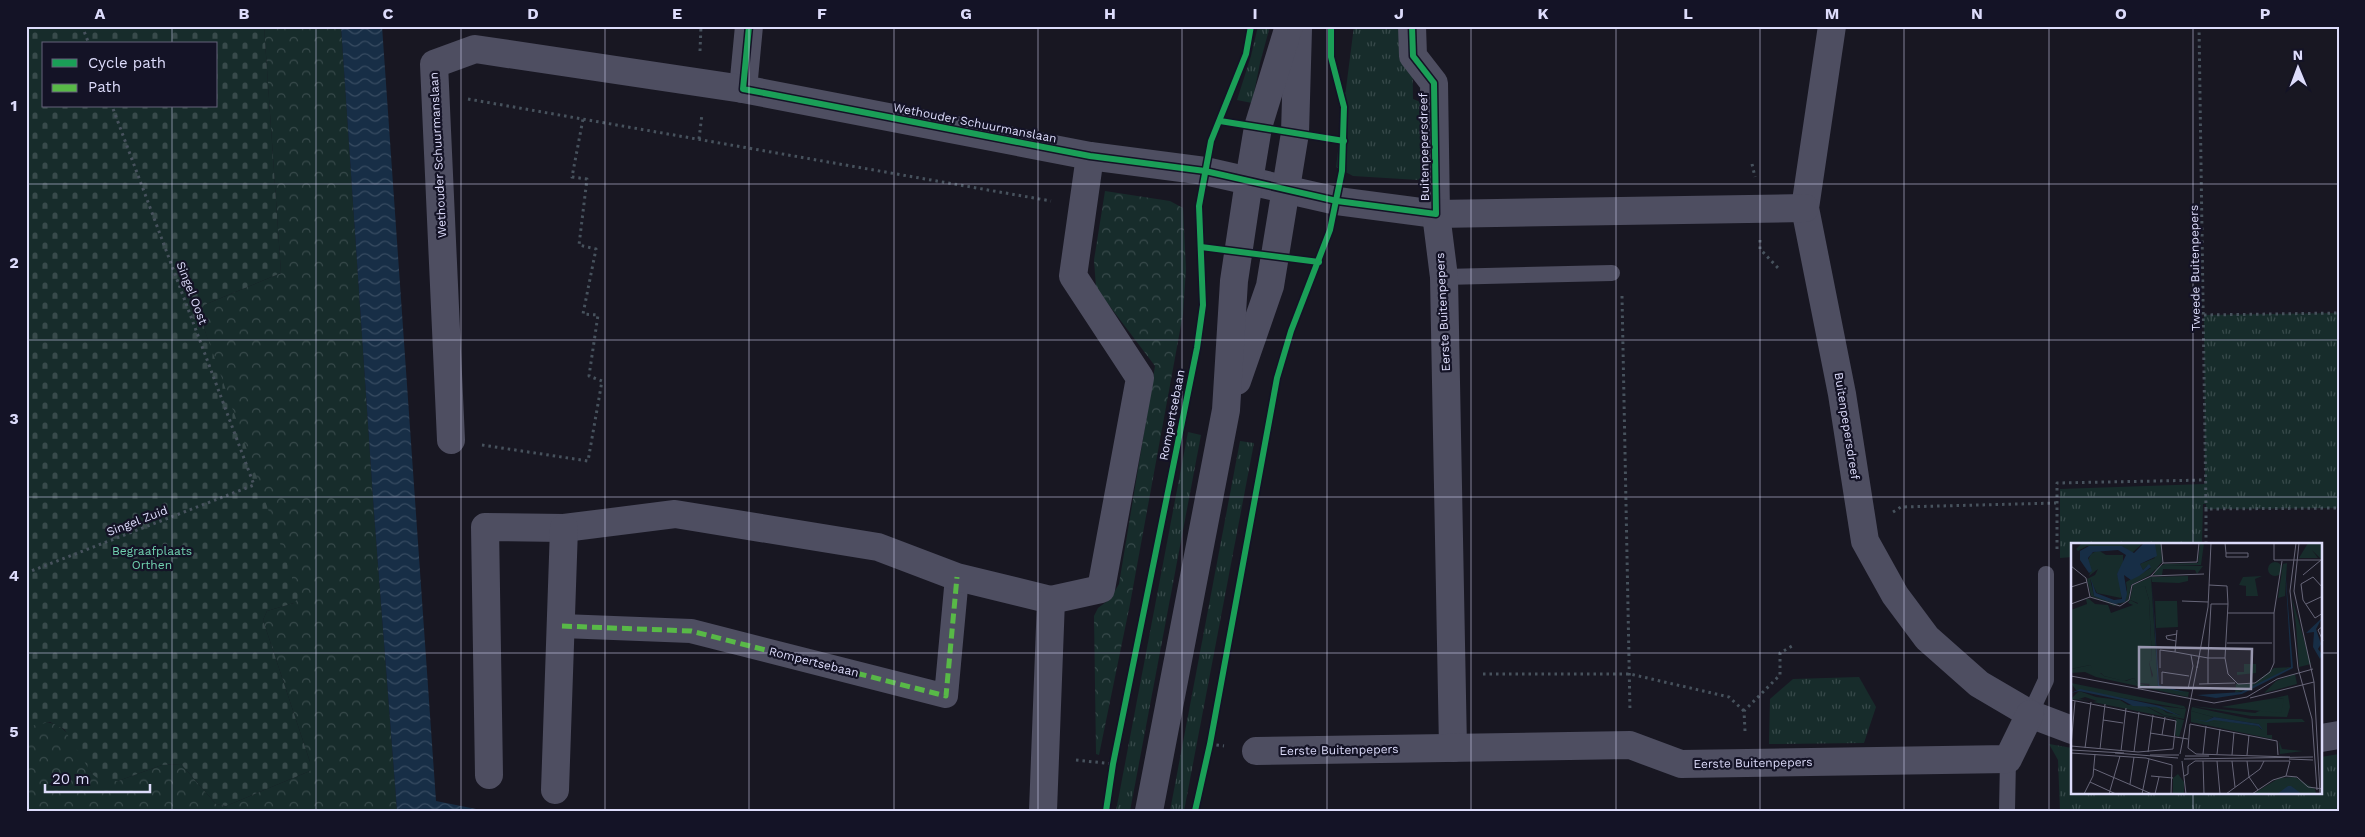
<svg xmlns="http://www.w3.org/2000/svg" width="2365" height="837" font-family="'Work Sans',sans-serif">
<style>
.grass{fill:url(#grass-tufts)}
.forest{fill:url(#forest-crowns)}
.cemetery{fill:url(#cemetery-stones);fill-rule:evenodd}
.water{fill:url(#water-waves)}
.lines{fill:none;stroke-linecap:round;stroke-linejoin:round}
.path{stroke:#47525d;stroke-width:3;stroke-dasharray:2.5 4;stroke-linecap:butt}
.service{stroke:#4e4e61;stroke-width:16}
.pedestrian{stroke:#4e4e61;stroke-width:24}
.minor{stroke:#4e4e61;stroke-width:28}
.tertiary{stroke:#4e4e61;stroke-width:28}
.quiet{stroke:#58b947;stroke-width:5;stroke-dasharray:10 5;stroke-linecap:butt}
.cycleway-casing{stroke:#141326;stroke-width:9}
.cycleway{stroke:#1a9f57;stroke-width:6}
.grid{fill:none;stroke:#dddcfb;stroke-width:1;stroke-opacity:0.55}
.labels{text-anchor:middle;stroke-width:4.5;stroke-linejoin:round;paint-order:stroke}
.street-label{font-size:12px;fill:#dddcfb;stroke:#141326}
.park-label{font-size:12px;fill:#71d2b0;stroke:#141326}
.inset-road{fill:none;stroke:#676679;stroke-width:1}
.view{fill:#9897af;fill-opacity:0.15;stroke:#9897af;stroke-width:2.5}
.inset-edge{fill:none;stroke:#dddcfb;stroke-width:2.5}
.neatline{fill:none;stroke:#dddcfb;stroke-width:2}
.grid-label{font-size:16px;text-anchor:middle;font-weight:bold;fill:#dddcfb}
</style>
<defs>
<pattern id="grass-tufts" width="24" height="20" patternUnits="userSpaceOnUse" patternTransform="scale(1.25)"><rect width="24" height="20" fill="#172c2b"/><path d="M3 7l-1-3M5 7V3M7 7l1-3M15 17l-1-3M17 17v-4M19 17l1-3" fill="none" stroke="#384a4b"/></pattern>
<pattern id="forest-crowns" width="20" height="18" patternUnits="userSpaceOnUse" patternTransform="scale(1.25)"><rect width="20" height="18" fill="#172c2b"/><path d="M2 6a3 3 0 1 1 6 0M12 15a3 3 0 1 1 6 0" fill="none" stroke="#384a4b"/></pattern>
<pattern id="cemetery-stones" width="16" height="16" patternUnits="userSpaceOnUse" patternTransform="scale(1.25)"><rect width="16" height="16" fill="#172c2b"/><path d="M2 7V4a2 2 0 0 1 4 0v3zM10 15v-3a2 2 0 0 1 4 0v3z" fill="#384a4b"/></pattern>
<pattern id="water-waves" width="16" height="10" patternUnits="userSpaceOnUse" patternTransform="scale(1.25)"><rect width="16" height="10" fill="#172e46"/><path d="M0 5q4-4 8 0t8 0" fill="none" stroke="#384c62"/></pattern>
</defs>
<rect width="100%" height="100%" fill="#181722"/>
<!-- grass -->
<g class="grass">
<polygon points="1258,26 1270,26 1260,63 1252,103 1237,100 1251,56"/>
<polygon points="1354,26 1412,26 1413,99 1433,107 1435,181 1353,176 1336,167"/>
<polygon points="2339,313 2339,508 2206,509 2206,504 2203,504 2202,544 2072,544 2072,557 2060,558 2060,489 2205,484 2204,315"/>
<polygon points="1188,432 1201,435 1130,811 1116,811"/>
<polygon points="1240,441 1254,443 1184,811 1170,811"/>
<polygon points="1859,677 1876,707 1864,743 1769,744 1770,699 1793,679"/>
<polygon points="2049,744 2072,748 2072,793 2321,793 2321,757 2339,754 2339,811 2060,811 2058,760"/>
</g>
<!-- forest -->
<g class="forest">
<path d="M264,26H341L374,513L397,811H26V727C65,709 76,747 92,774L118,781L162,765L181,764L216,804L226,806L310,771V762L263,620L267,611L294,603L204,328L201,310L204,305L281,273Z"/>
<polygon points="1105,191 1170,201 1183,208 1186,269 1183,314 1130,604 1099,755 1096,754 1094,616 1098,608 1110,599 1119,584 1155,366 1096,288 1094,260"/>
</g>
<!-- cemetery -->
<path class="cemetery" d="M26,26H264L281,273L204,305L201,310L204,328L299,597L294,603L267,611L263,620L310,762V771L226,806L216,804L181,764L162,765L118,781L100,780L92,774L64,729L50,722L26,727ZM44,44H216V106H44Z"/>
<!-- water -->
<polygon class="water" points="341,26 382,26 436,801 486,811 397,811 374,513"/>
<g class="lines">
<!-- path -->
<g class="path">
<polyline points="82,26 89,44"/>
<polyline points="2199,26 2206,509"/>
<polyline points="700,51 701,26"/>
<polyline points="468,99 1051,201"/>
<polyline points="699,139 702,114"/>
<polyline points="1752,164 1755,177"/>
<polyline points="1760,240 1760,249 1779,269"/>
<polyline points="1622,296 1630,712"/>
<polyline points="2204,315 2339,313"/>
<polyline points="482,445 588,461 602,381 589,376 598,315 583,314 596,249 579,245 587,179 572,177 583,119"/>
<polyline points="1893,512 1901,507 2056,503"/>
<polyline points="2206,544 2206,509 2339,508"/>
<polyline points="2057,549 2057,483 2205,480"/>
<polyline points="26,573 254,485 112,106"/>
<polyline points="1483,674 1630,674 1729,697 1744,711"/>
<polyline points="1745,731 1744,711 1780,675 1780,653 1792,646"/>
<polyline points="1210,744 1224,746"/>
<polyline points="1076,760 1113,764"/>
</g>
<!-- service -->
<g class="service">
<polyline points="1444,277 1612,273"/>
<polyline points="2030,714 2046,680 2046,574"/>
<polyline points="2007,811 2008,759"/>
</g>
<!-- pedestrian -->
<polyline class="pedestrian" points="562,626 691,631 946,696 957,577"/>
<!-- minor -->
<g class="minor">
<polyline points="749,26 743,89 1090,156 1205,171 1337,201 1436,214 1434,83 1413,56 1412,26"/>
<polyline points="1832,26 1805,208 1842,394 1865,541 1895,595 1927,638 1979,684 2030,714 2072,730"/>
<polyline points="451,440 434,64 475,49 743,89"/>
<polyline points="2321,738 2339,735"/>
<polyline points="1453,748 1444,277 1436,214 1805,208"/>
<polyline points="1256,751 1630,745 1681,764 2008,759 2030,714"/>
<polyline points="489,775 485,527 564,528 675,514 878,547 957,577 1051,600"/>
<polyline points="555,790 564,528"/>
<polyline points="1043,811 1051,600 1101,589 1140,378 1073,276 1090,156"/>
</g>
<!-- tertiary -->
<g class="tertiary">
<polyline points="1237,381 1270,286 1295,133 1298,29"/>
<polyline points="1149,811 1226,410 1234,281 1249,181 1258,127 1289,26"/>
</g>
<!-- quiet -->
<polyline class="quiet" points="562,626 691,631 946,696 957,577"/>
<!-- cycleway casing -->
<g class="cycleway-casing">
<g id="cycleway">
<polyline points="749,26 743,89 1090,156 1205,171 1337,201 1436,214 1434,83 1413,56 1412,26"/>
<polyline points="1220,121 1344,141"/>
<polyline points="1201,247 1319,262"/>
<polyline points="1106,811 1113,764 1197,348 1203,305 1199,206 1211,141 1246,54 1251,26"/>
<polyline points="1195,811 1210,744 1277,378 1291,331 1330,230 1342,171 1344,107 1331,57 1331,26"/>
</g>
</g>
<!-- cycleway -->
<use href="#cycleway" class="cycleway"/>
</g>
<!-- grid -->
<path class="grid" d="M172,26V44M316,26V811M461,26V811M605,26V811M749,26V811M894,26V811M1038,26V811M1182,26V811M1327,26V811M1471,26V811M1616,26V811M1760,26V811M1904,26V811M2049,26V811M2193,26V544M172,106V811M26,184H2339M26,340H2339M26,497H2339M26,653H2072M2321,653H2339M2193,793V811"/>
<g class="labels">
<!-- street labels -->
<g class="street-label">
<text transform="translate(975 123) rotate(11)" y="4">Wethouder Schuurmanslaan</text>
<text transform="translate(1424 147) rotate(-91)" y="4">Buitenpepersdreef</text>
<text transform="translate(438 155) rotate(-93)" y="4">Wethouder Schuurmanslaan</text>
<text transform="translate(2195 268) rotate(-91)" y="4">Tweede Buitenpepers</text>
<text transform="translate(192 293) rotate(69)" y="4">Singel Oost</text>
<text transform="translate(1443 312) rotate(-93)" y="4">Eerste Buitenpepers</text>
<text transform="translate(1172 415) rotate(-79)" y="4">Rompertsebaan</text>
<text transform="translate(1847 426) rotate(81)" y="4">Buitenpepersdreef</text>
<text transform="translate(137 521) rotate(-21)" y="4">Singel Zuid</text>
<text transform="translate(814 662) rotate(14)" y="4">Rompertsebaan</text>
<text transform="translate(1339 750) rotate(-1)" y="4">Eerste Buitenpepers</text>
<text transform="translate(1753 763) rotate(-1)" y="4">Eerste Buitenpepers</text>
</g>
<!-- park labels -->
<g class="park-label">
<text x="152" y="555">Begraafplaats<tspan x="152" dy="14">Orthen</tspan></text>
</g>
</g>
<!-- overview -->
<g transform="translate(2071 543)">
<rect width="251" height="251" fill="#181722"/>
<path d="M11,0H90L91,19L79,32L60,42L57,58L43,63L20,53L16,36L24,32L27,26L18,33L20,26L16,19L20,11L27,7L35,12H52V23L46,31L52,50L50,55L26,50L19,36L23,53L48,61L56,47L55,39L80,25L76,23L72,27L69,21L84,15L71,1L61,10L51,3H16L7,8L5,6ZM129,0H133L130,22L94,23H132L126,31L124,27L92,26L91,32H83L85,25L94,21L127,20ZM237,0H251L250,16L241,7L247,15H228ZM216,20L214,53L207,55L212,21ZM117,33V38L108,40L81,39L80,34ZM191,33L184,36L187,53H175V43L168,42L172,34ZM221,55L240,121L228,124L225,82ZM84,58H106L107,84L85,85ZM173,121H185V130L166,132V129H173ZM220,124L185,143L164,150L165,141H183L203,125ZM224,131L226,141L193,150L205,138ZM0,140L113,163L115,166L5,147ZM8,148L25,154L49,157L57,162H73L91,172L113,177L108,194L104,192L105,176L22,159L26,158L14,154L8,156L19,158L0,156ZM217,152L219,164L216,174L180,173L121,163L184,170L213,156L204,155ZM121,164L180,176H231L234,179L196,180V192H201V196L121,179L142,176L187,183L191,187L188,181L142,174L120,168ZM208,198L211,206L232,208L209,211ZM107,231L113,239V251H102V235ZM224,234L244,246L245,251H182L208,235Z" fill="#172c2b"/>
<path d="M197 26a7 7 0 1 1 14 0a7 7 0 1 1-14 0ZM80,34L87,144L118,149L117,154L25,134L14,129L0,130V126L19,122L33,133L55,138L63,135L66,140L78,143L82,132L78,119L81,117L78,57L74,43L67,60L59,57L62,42ZM204,155L213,156L210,170L150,164ZM73,162L88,164L96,170L111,172L96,169L89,163L115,166L113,176L93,172ZM120,168L142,174L136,178L122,177L156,179L136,182L120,179Z" fill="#172c2b"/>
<path d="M74,43L78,57L81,117L78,119L82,141L66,140L63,135L53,138L33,133L30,130H24L19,122L0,126V67L16,61L15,56H18L24,61L37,62L40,70L62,62L57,60L59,57L67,61L62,46Z" fill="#172c2b"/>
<path d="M73,0L84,1L86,13L69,21L72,27L78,21L80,24L68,33L60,37L53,32L56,51L54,59L44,61L23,53L20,36L25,50L43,57L51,56L46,31L55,12L47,7L22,9L17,15L21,28L18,30L9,17V8L18,3H51L63,10ZM214,24L222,125L171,151L145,155L126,152L170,149L220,124ZM81,39L88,142L116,150L87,144ZM251,75L245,86L250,101L247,106L251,111L249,116L242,104L243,89L235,90ZM9,146L89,163L111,174L85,164L62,163L51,157L8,148L0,150ZM143,174L188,181L192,187L187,183L143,177L136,179L122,176L135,178ZM220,243L231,251H206L217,243Z" fill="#172e46"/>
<path class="inset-road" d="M90,0L92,20M154,0L155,10V14H177V10H155M203,0V17H252M225,0L219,48L227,125L241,176L246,247M228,0L223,48L243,139L249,251M0,23L15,35L19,54M232,32L250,17M80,33L92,20L126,19L128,0M0,44L16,39M252,45L242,34L230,41L232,57L244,75L252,70M19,54L49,63L58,57L61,42L80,33L133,31M111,58L137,59M0,61L19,54M157,61L154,115L157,131L167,141L184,140L199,129L203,120V70L211,18M235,61L252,53M157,70H203M252,83L247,87L252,98M106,87L104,109L137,115L140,61H157L156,43L138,42M105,98L96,96L95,93L106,91M156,100H201M89,125V107L104,109M126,125L137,64L140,0M0,133L143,160L176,154L206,136L242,126M91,141V129L118,133M128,141L164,140M137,141V115H154M117,146L122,123L120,112M179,155L243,139M0,157L105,178L102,206L67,209L0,203M32,177L52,180M79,190L117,196M91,192L94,174M0,203L4,158M14,205L20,159M29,206L34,161M0,207L53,210M50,208L55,165M63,209L68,169M77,209L82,172M0,210L75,215L101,222L100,251M44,210L107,215M109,211L128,114M132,211L135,183M146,211L149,186M79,212H108M161,212L163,189M176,212L178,192M207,212L206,198L119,181L117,205L125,211L219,214M114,213H138M113,216L242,214M218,216L242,217M111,218L115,251M132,218L133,251M146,218L149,251M161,218L164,244M176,218L178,234L187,247M23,226L81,251M80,233L102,235M113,233L117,231V223L124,218H219L215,233M19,239L45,251M59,241L63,214M13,251L22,233L24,211M38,251L49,213M71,251L78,216M84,251L88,234M155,251L189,226L193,218M181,251L202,237L215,233L226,234L237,244L252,246"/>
<path class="view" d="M68,104L181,106L180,146L68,144Z"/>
<rect width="251" height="251" class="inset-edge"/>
</g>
<!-- border -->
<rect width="2365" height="837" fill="none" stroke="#141326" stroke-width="55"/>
<!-- legend -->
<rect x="42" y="42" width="175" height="65" fill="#141326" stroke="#64637b"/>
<rect x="52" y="59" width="25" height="8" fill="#1a9f57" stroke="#64637b"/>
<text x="88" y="68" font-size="15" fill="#dddcfb">Cycle path</text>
<rect x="52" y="84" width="25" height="8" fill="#58b947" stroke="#64637b"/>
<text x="88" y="92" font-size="15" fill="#dddcfb">Path</text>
<!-- north arrow -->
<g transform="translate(2298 68) rotate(359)" stroke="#141326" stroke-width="4" paint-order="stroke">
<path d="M0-4L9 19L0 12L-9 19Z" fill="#dddcfb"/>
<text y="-8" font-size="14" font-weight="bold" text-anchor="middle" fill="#dddcfb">N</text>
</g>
<!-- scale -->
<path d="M45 784v8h105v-8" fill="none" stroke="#dddcfb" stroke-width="2.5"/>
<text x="52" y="784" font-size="15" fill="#dddcfb" stroke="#141326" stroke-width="4" paint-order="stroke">20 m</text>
<rect x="28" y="28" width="2310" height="782" class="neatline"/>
<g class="grid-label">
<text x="100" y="19">A</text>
<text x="244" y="19">B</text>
<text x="388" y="19">C</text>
<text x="533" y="19">D</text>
<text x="677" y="19">E</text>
<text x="822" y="19">F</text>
<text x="966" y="19">G</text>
<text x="1110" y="19">H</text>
<text x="1255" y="19">I</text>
<text x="1399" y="19">J</text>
<text x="1543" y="19">K</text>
<text x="1688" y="19">L</text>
<text x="1832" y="19">M</text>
<text x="1977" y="19">N</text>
<text x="2121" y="19">O</text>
<text x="2265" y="19">P</text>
<text x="14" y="111">1</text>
<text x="14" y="268">2</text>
<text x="14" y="424">3</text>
<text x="14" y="581">4</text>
<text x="14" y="737">5</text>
</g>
</svg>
